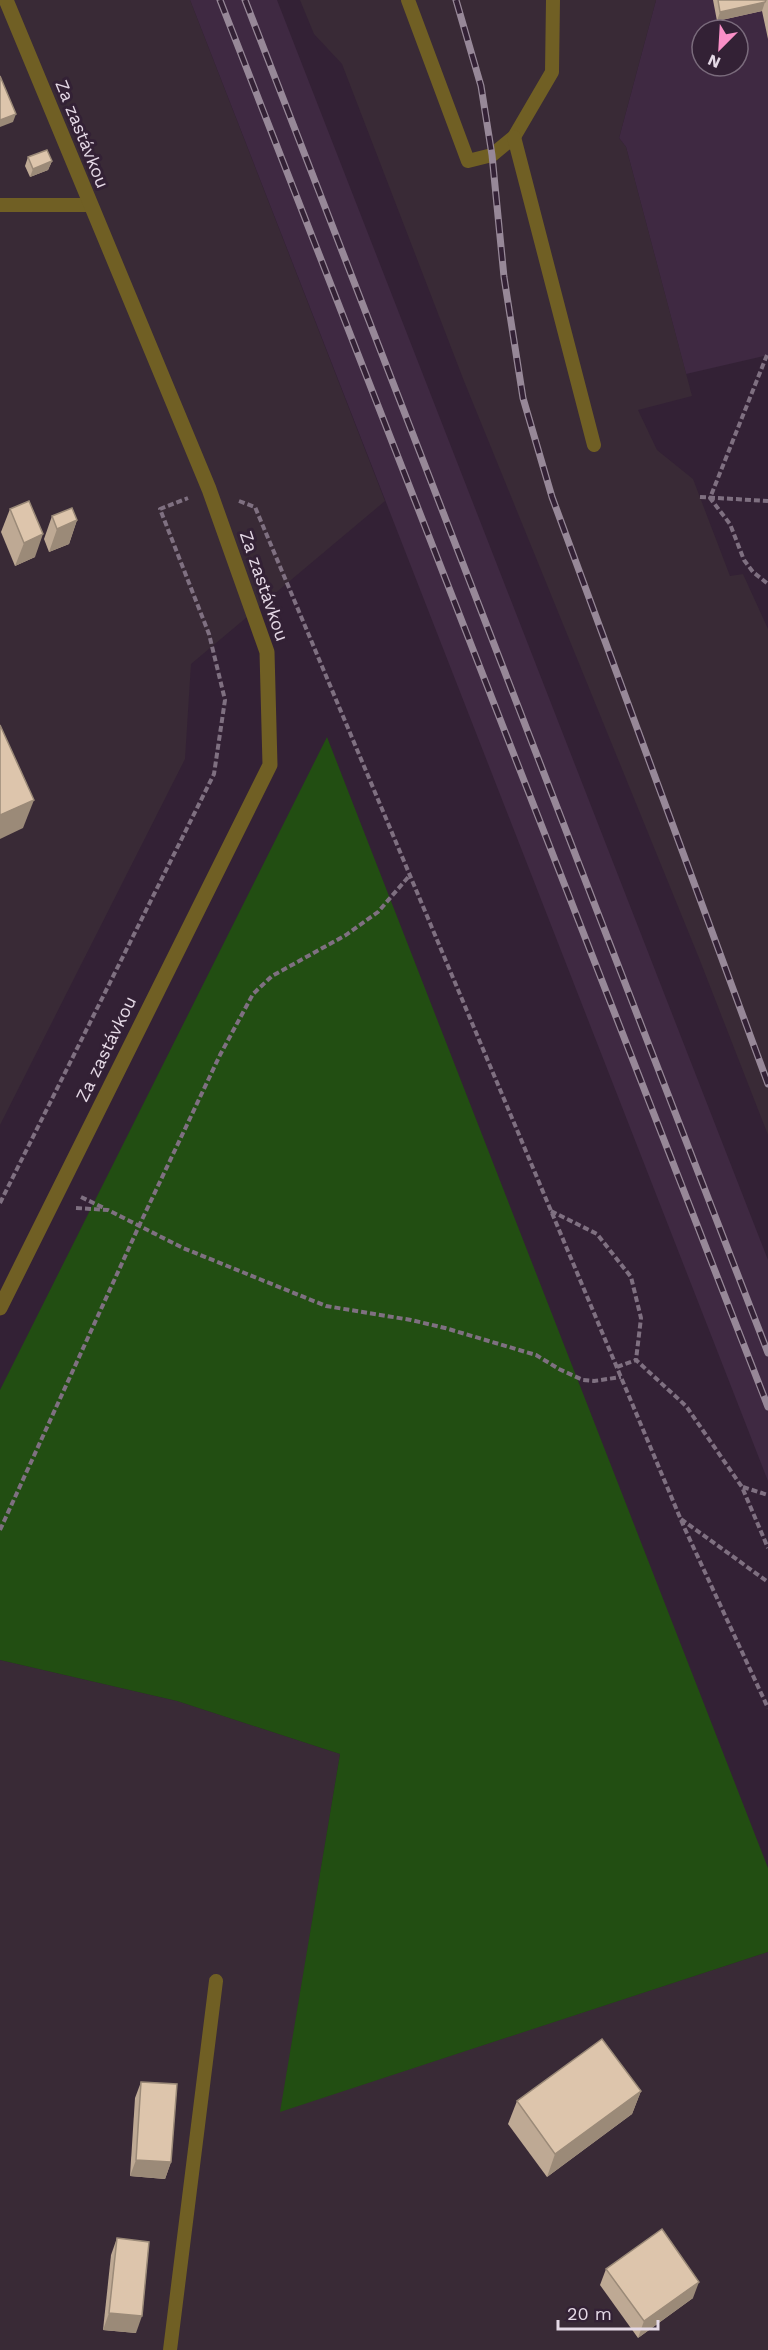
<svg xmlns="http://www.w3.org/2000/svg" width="768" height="2350" font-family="'Work Sans',sans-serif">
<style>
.built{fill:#3f2942;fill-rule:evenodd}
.industrial{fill:#392a36}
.green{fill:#224e12}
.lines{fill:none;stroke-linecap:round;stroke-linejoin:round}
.path{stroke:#7f7081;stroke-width:4;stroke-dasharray:6 3;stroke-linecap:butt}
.lane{stroke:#705f24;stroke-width:14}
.street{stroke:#705f24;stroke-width:15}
.rail-casing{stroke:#978898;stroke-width:7}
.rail{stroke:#332135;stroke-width:4.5;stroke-dasharray:14;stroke-linecap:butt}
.wall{fill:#bea994}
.shaded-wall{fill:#9b8a78}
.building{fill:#ddc5ac;stroke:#9b8a78;stroke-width:1.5}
.labels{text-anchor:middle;stroke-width:6;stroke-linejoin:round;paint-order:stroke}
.street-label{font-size:18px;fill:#e5d9e6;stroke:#332135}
</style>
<rect width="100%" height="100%" fill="#332135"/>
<!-- built -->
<g class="built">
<polygon points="190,0 277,0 768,1260 768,1481"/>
<path d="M656,0H768V355L686,374L626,147L619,138ZM702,30H738V66H702Z"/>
</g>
<!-- industrial -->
<g class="industrial">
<polygon points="0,0 190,0 385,501 191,664 185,759 0,1125"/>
<polygon points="300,0 656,0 619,138 626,147 692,396 638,410 657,450 693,479 730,576 743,574 768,629 768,1135 699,958 464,381 342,64 314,34"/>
<polygon points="0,1660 177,1701 340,1754 281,2111 768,1952 768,2350 0,2350"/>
</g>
<!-- green -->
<polygon class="green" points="327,737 768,1868 768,1952 280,2112 340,1754 177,1701 0,1660 0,1390"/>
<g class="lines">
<!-- path -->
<g class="path">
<polyline points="767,355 710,498 730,524 744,560 753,572 768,584"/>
<polyline points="700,497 768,501"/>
<polyline points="239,501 255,507 684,1527 768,1708"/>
<polyline points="81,1197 104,1208"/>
<polyline points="0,1203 214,774 225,700 209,634 160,509 188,498"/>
<polyline points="76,1208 108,1210 183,1248 326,1306 411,1320 445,1328 536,1355 559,1369 583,1380 594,1381 621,1377"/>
<polyline points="551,1211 597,1234 631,1277 641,1318 636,1360"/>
<polyline points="617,1367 636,1360 686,1406 742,1487 768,1548"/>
<polyline points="743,1487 768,1495"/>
<polyline points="681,1519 768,1582"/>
<polyline points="0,1530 139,1226 220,1055 253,994 272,976 346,935 378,912 410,875"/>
</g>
<!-- lane -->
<g class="lane">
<polyline points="408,0 468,161 492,155 514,137 552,72 553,0"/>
<polyline points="514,137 594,445"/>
<polyline points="0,205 90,205"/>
<polyline points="170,2350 216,1981"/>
</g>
<!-- street -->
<polyline class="street" points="0,1308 270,765 267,652 209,489 6,0"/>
<!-- rail casing -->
<g class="rail-casing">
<g id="rail">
<polyline points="220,0 768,1407"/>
<polyline points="245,0 768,1353"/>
<polyline points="456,0 481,86 492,155 504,277 523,398 552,497 768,1084"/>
</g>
</g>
<!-- rail -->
<use href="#rail" class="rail"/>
</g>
<!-- wall -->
<g class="wall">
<polygon points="713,0 768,0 768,39 762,11 717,21"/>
<polygon points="28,157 52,161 48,170 30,177 25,166"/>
<polygon points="10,509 35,557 15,566 1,532"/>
<polygon points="52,516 77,520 69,544 49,552 44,539"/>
<polygon points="141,2082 171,2162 165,2179 130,2176 135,2098"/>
<polygon points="641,2091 632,2114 547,2177 508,2124 517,2101"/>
<polygon points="117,2238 136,2333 103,2330 111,2255"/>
<polygon points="606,2269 693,2298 638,2338 600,2285"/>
</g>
<!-- shaded-wall -->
<g class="shaded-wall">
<polygon points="765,2 762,11 717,21 720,12"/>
<polygon points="16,114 13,122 0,127 0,120"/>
<polygon points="52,161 48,170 30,177 33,169"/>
<polygon points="77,520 69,544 49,552 57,529"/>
<polygon points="43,534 35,557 15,566 24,543"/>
<polygon points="34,800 23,828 0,839 0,815"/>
<polygon points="641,2091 632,2114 547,2177 555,2154"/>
<polygon points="136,2160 171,2162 165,2179 130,2176"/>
<polygon points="699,2282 693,2298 638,2338 644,2321"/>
<polygon points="109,2313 142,2316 136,2333 103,2330"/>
</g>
<!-- building -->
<g class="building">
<polygon points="718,0 766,0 765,2 720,12"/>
<polygon points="0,76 16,114 0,120"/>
<polygon points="47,150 52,161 33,169 28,157"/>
<polygon points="29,501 43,534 24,543 10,509"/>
<polygon points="72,508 77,520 57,529 52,516"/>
<polygon points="0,725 34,800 0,815"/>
<polygon points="602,2039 641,2091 555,2154 517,2101"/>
<polygon points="141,2082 177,2084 171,2162 136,2160"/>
<polygon points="662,2229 699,2282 644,2321 606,2269"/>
<polygon points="117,2238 149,2242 142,2316 109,2313"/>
</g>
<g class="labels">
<!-- street labels -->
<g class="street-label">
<text transform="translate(82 134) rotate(68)" y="6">Za zastávkou</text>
<text transform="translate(264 586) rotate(71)" y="6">Za zastávkou</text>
<text transform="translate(106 1049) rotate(-64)" y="6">Za zastávkou</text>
</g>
</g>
<!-- north arrow -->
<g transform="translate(720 48) rotate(204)"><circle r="28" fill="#332135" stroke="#7a6b7c" stroke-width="1.5"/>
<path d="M0-4.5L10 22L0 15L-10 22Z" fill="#fa8fc7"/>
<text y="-9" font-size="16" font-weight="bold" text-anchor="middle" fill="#e5d9e6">N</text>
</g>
<!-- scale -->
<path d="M558 2320v9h100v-9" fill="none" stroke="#e5d9e6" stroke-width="3"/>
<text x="567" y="2320" font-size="18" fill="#e5d9e6" stroke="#332135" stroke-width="4.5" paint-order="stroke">20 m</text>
</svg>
